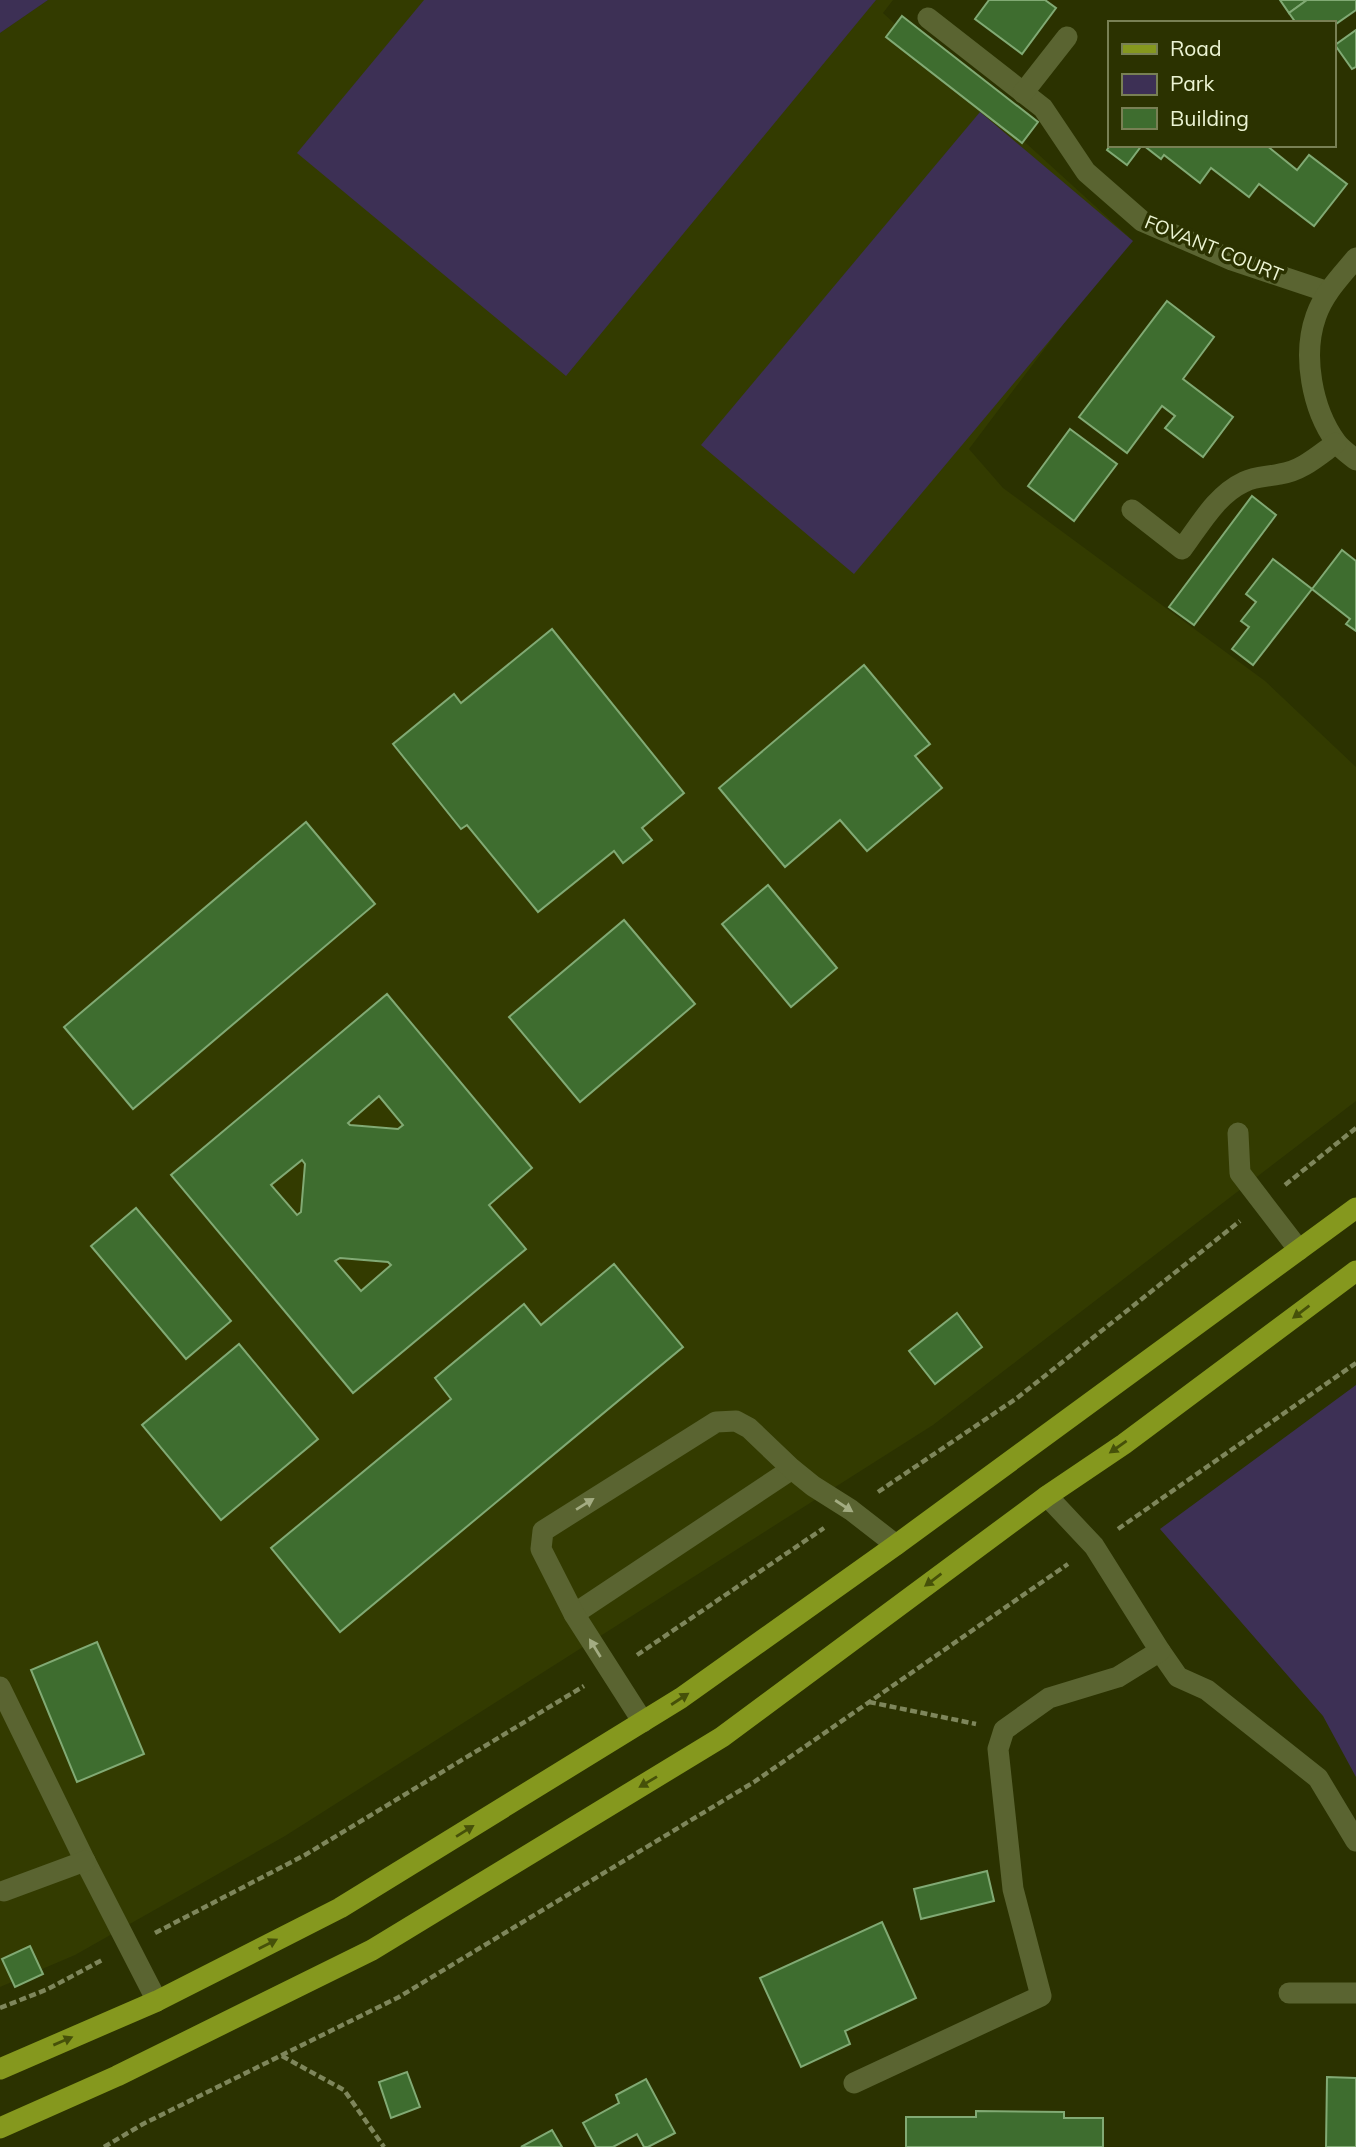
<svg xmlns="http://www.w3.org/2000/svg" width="1356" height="2147" font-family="Mulish,sans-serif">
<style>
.built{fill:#333b00}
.green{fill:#3d3055}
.building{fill:#3e6d2f;stroke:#81aa74;stroke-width:2;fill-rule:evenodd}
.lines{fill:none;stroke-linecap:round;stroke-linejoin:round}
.path{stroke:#7e865b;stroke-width:4.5;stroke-dasharray:7 3.5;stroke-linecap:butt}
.minor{stroke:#5a6431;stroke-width:21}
.major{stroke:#85981e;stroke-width:21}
.oneway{fill:#465109}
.oneway2{fill:#a3ac82}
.labels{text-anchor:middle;stroke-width:7;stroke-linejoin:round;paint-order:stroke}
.street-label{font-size:19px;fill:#ecf4d3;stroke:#2b3200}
</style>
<rect width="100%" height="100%" fill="#2b3200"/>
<!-- built -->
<polygon class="built" points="48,0 893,0 883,13 1129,237 969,449 1003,488 1265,681 1356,767 1356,1101 933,1425 285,1836 75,1955 0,1987 0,33"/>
<!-- green -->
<g class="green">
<polygon points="0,0 48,0 0,33"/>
<polygon points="424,0 876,0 566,376 297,153"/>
<polygon points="980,112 1133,241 854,574 701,445"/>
<polygon points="1356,1385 1356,1777 1323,1716 1160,1529"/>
</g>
<!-- building -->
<g class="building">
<polygon points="989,0 1045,0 1056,8 1022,54 975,19"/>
<polygon points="1280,0 1307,0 1289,13"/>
<polygon points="1307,0 1356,0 1356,10 1333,26 1333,23 1296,23 1289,13"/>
<polygon points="902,16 1038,122 1022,143 886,37"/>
<polygon points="1356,30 1356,67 1352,69 1335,45"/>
<polygon points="1110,145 1142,145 1127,165 1107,150"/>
<polygon points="1143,145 1266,145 1297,170 1309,155 1347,184 1314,226 1259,184 1249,197 1211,168 1200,183 1164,155 1161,159"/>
<polygon points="1167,301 1214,337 1183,379 1233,417 1203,457 1165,428 1175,416 1162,406 1127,453 1079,417"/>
<polygon points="1070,429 1117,464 1074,521 1028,486"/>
<polygon points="1252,496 1276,515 1194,625 1169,607"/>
<polygon points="1342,550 1356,561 1356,631 1346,624 1350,619 1312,589"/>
<polygon points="1273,559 1312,589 1253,665 1232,649 1249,627 1241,621 1256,602 1246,594"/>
<polygon points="552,629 684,793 642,828 652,840 623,863 614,851 538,912 467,825 461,829 393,744 454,694 461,703"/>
<polygon points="864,665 930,744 915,756 942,788 867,851 840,820 785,867 719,788"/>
<polygon points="306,822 375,904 133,1109 64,1027"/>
<polygon points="768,885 837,968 791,1007 722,924"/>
<polygon points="624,920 695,1004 580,1102 509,1017"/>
<path d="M387,994L532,1168L489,1205L526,1249L353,1393L171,1175ZM379,1096L403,1125L398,1129L350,1125L348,1123ZM302,1160L305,1164L301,1212L297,1215L271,1185ZM340,1258L388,1262L391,1265L361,1291L335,1261Z"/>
<polygon points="136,1208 231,1321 186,1359 91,1246"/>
<polygon points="614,1264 683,1347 340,1632 271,1548 451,1399 435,1378 524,1304 541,1325"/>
<polygon points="957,1313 982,1347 935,1384 909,1351"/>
<polygon points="239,1344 318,1439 221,1520 142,1425"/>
<polygon points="97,1642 144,1754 77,1782 31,1670"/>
<polygon points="987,1871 994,1901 921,1919 914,1889"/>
<polygon points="882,1922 916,1998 845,2031 850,2044 801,2067 760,1978"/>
<polygon points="30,1946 43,1974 15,1987 2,1959"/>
<polygon points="407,2072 420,2107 391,2118 379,2082"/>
<polygon points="1327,2077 1356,2078 1356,2147 1326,2147"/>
<polygon points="646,2079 675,2133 648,2147 644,2147 637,2134 613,2147 596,2147 583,2123 619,2103 616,2095"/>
<polygon points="976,2111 1064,2112 1064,2118 1103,2118 1103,2147 906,2147 906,2117 976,2117"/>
<polygon points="552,2130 562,2147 521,2147"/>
</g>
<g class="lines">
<!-- path -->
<g class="path">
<polyline points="1285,1185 1356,1128"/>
<polyline points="878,1492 1017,1398 1240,1221"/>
<polyline points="1118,1529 1356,1363"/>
<polyline points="637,1655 824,1528"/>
<polyline points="869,1702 976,1724"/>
<polyline points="155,1933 305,1855 584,1686"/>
<polyline points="0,2008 48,1989 104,1959"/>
<polyline points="282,2056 344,2090 384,2147"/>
<polyline points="104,2147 143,2124 399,1997 754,1782 1068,1564"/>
</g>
<!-- minor -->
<g class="minor">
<polyline points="928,18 1043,108 1086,172 1142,221 1232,260 1328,292"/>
<polyline points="1023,93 1067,37"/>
<path d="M1356,258C1341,276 1324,293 1316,316C1302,355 1312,409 1336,442C1341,449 1350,455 1356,460"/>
<path d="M1132,510L1182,549C1200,525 1216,495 1244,482C1256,476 1267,477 1280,474C1302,471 1319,455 1336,443"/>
<polyline points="1238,1133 1240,1173 1299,1250"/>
<polyline points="574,1614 792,1469"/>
<polyline points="1160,1651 1178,1677 1207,1690 1318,1778 1356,1841"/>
<polyline points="0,1687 85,1861 157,2001"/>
<polyline points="643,1722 574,1614 541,1549 543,1531 716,1422 736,1421 749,1428 792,1469 813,1486 851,1510 896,1545"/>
<polyline points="4,1891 85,1861"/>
<polyline points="1289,1993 1356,1993"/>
<polyline points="854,2083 1041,1996 1013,1889 998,1749 1004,1730 1049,1698 1118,1677 1160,1651 1094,1546 1047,1496"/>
</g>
<!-- major -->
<g class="major">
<polyline points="0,2069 157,2001 340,1908 681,1698 896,1545 1356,1208"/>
<polyline points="0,2128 117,2076 372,1950 722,1737 1047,1496 1124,1444 1356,1271"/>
</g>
</g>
<!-- one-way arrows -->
<defs><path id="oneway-solid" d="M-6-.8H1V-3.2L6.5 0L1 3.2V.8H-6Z" transform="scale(1.75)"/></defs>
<g class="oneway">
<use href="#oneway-solid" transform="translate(1301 1312) rotate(143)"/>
<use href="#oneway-solid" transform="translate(1118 1447) rotate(145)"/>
<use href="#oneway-solid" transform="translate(933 1580) rotate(143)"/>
<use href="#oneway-solid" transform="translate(680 1699) rotate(-33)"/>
<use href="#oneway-solid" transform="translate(648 1782) rotate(149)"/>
<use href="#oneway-solid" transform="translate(465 1831) rotate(-32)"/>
<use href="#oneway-solid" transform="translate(268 1944) rotate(-27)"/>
<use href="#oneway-solid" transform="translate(63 2041) rotate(-23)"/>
</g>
<g class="oneway2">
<use href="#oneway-solid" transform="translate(585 1504) rotate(-32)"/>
<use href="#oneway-solid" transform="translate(844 1506) rotate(33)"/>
<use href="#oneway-solid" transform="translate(595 1648) rotate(-122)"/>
</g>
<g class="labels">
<!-- street labels -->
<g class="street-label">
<text transform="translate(1214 248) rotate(22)" y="7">FOVANT COURT</text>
</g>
</g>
<!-- legend -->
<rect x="1108" y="21" width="228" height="126" fill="#2b3200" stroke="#788054" stroke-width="2"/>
<rect x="1122" y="44" width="35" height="10" fill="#85981e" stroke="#788054" stroke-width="2"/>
<text x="1170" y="56" font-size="21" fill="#ecf4d3">Road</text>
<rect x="1122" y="74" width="35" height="21" fill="#3d3055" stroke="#788054" stroke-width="2"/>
<text x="1170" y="91" font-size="21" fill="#ecf4d3">Park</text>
<rect x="1122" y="108" width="35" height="21" fill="#3e6d2f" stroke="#788054" stroke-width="2"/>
<text x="1170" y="126" font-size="21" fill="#ecf4d3">Building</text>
</svg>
